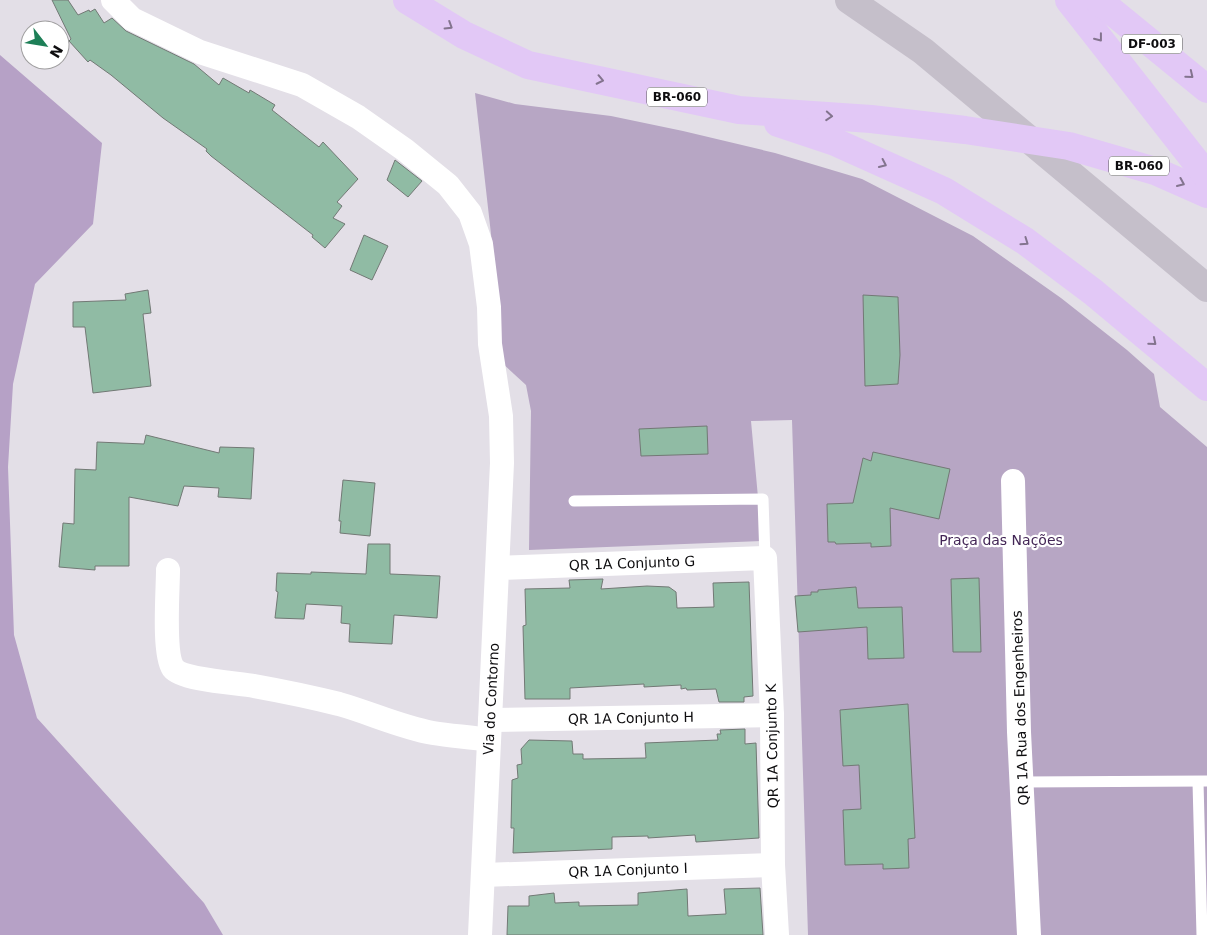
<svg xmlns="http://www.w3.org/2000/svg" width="1207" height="935" font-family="'DejaVu Sans',sans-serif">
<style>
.green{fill:#b7a6c4}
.forest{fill:#b6a1c6}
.building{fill:#90bba4;stroke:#727975}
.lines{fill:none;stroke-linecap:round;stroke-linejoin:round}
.lane{stroke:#fff;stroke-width:11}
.street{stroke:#fff;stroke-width:24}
.secondary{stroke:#c5bfca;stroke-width:28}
.highway{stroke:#e2c8f6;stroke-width:28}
.oneway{stroke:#83748e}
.labels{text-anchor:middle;stroke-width:4.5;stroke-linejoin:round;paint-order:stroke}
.shield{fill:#fff;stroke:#565657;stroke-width:1}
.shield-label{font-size:12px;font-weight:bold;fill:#0e0d0f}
.park-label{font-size:14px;fill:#432656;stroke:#fff}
.street-label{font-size:14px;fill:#0e0d0f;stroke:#fff}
</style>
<rect width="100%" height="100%" fill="#e3dfe7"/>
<!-- green -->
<polygon class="green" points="475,93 515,104 611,116 683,131 775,153 862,179 973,236 1061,298 1127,350 1154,374 1160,407 1207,447 1207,935 808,935 792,420 751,421 762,541 529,550 531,411 526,385 502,363 491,234"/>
<!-- forest -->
<polygon class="forest" points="0,55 102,143 93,224 35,284 13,384 8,467 14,635 37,718 204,903 223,935 0,935"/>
<!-- building -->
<g class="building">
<polygon points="52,0 68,0 78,15 89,10 90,12 95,9 104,23 112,18 126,31 194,64 219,85 223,78 249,93 250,90 275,105 272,110 319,147 323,142 358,179 337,202 342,206 333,218 345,224 325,248 312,237 313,235 211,156 206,151 207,149 163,118 111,75 90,60 88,62 69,41 71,39"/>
<polygon points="395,160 422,181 408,197 387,180"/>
<polygon points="364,235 388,246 372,280 350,270"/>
<polygon points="148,290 151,313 143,314 151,386 93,393 85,327 73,327 73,302 126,300 125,294"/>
<polygon points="863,295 898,297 900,355 898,384 865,386"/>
<polygon points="707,426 708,454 641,456 639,429"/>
<polygon points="146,435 219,453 220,447 254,448 251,499 218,497 219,488 184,486 178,506 129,497 129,566 95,566 95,570 59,567 63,523 74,524 75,469 96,470 97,442 144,444"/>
<polygon points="873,452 950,469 939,519 890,508 891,546 871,547 871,543 836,544 835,542 828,542 827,504 853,503 863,458 871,461"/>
<polygon points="343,480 375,483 370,536 340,533 341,521 339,521"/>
<polygon points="368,544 390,544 390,574 440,576 437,618 394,615 392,644 349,642 350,624 341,623 342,606 306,604 304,619 275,618 278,592 276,591 277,573 311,574 311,572 366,574"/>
<polygon points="979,578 981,652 953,652 951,579"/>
<polygon points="603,579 601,589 647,586 669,587 676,592 677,608 714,607 713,583 749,582 753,696 744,697 744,702 719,702 716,689 687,690 686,688 681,689 681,685 644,687 644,684 570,688 570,699 525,699 523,626 526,625 525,589 570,588 569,580"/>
<polygon points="856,587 858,608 902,607 904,658 868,659 867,627 798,632 795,596 811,595 811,592 818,592 818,590"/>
<polygon points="908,704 915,838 908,839 909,868 883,869 883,864 845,865 843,810 861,809 859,765 843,766 840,710"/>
<polygon points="745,729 745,744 756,743 759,838 696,842 695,835 648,838 648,836 612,837 612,849 513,853 514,828 511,828 512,780 518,778 517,765 522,764 521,749 529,740 572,741 573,754 583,754 583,759 646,758 645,743 718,740 717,734 721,734 720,730"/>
<polygon points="760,888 763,935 507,935 508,906 529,906 529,896 554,893 555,903 579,902 579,906 638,905 638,893 687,889 688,916 726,914 724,889"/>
</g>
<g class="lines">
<!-- lane -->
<g class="lane">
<polyline points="574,501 763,499 765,558"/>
<polyline points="1023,782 1207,781"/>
<polyline points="1198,782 1202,935"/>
</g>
<!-- street -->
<g class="street">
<polyline points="113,0 132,19 200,52 302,85 358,117 405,150 448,185 470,213 481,244 489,307 490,344 501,416 502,463 480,935"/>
<polyline points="1013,481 1019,732 1029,935"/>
<polyline points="498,568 765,558 772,715 773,865 777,935"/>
<path d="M168,570C168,590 163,653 173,668C182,680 238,683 254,686C282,691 311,697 339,704C371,713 400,727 433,733C451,736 471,737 489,740"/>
<polyline points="490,720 772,715"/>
<polyline points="483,875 773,865"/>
</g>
<!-- secondary -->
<polyline class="secondary" points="849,0 923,51 1207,288"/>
<!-- highway -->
<g class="highway">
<polyline points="407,0 464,35 528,65 739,110 871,119 965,130 1069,146 1155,171 1207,194"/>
<polyline points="1069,0 1207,176"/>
<polyline points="1098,0 1207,89"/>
<polyline points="778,123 835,142 944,191 1025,241 1093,292 1207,387"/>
</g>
</g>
<!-- one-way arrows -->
<defs><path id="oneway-chevron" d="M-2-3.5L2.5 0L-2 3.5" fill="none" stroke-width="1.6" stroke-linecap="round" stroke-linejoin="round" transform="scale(1.25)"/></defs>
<g class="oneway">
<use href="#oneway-chevron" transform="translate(449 26) rotate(32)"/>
<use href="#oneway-chevron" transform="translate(1099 38) rotate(52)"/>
<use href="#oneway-chevron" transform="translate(1190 75) rotate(39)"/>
<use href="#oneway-chevron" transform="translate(600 80) rotate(12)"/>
<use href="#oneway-chevron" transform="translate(829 116) rotate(4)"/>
<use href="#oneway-chevron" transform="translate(883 164) rotate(25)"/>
<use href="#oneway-chevron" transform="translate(1181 183) rotate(24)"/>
<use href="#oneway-chevron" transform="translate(1025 242) rotate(35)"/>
<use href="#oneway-chevron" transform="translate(1153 342) rotate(40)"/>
</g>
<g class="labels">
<!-- shield labels -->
<g class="shield">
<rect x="1122" y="34.5" width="60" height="19" rx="4"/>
<rect x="647" y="87.5" width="60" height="19" rx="4"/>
<rect x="1109" y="156.5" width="60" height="19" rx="4"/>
</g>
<g class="shield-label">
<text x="1152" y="48">DF-003</text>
<text x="677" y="101">BR-060</text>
<text x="1139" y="170">BR-060</text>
</g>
<!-- park labels -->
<g class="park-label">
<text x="1001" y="545">Praça das Nações</text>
</g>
<!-- street labels -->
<g class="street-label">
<text transform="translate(632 563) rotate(-2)" y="5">QR 1A Conjunto G</text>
<text transform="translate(491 699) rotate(-87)" y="5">Via do Contorno</text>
<text transform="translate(1020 708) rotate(-92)" y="5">QR 1A Rua dos Engenheiros</text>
<text transform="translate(631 718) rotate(-1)" y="5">QR 1A Conjunto H</text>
<text transform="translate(772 746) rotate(-91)" y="5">QR 1A Conjunto K</text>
<text transform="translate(628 870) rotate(-2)" y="5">QR 1A Conjunto I</text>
</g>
</g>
<!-- north arrow -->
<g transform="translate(45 45) rotate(121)"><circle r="24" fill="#ffffff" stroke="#9f9e9f"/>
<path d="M0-4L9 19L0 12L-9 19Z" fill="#1d7f57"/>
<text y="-8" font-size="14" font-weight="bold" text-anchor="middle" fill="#0e0d0f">N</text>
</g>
</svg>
